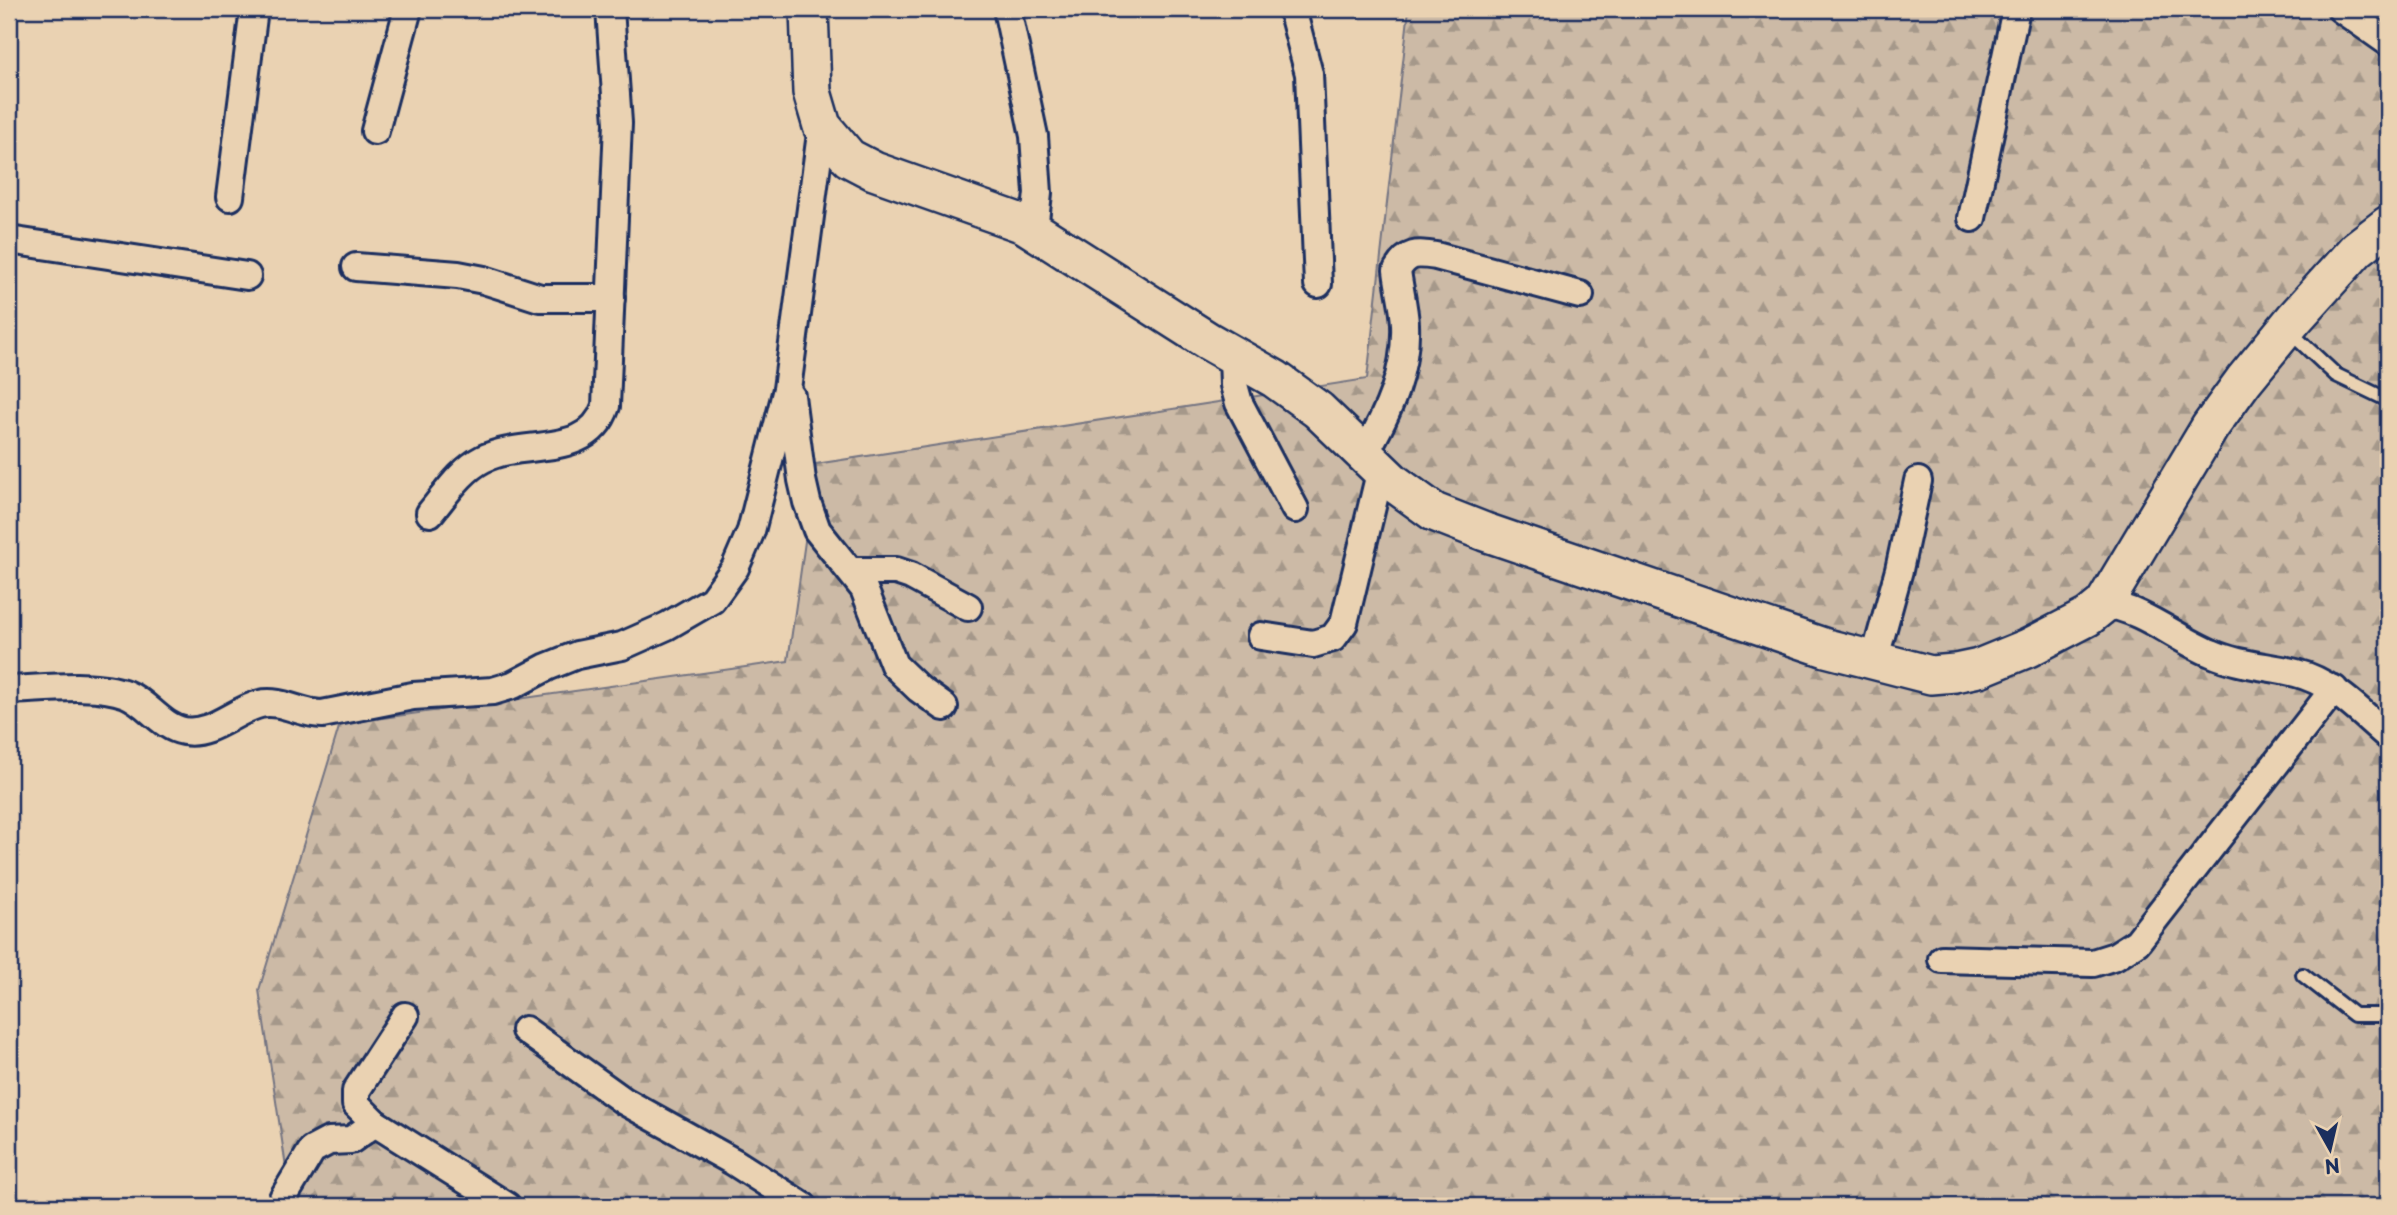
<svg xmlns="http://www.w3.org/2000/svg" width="2397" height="1215" font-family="'Playpen Sans',sans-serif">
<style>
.forest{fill:url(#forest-firs);stroke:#747482;stroke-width:2}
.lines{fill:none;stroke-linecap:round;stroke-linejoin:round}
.lane-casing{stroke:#1b2f5e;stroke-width:18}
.street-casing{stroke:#1b2f5e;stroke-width:32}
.secondary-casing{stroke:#1b2f5e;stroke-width:42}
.lane{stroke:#ead2b2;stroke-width:12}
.street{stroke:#ead2b2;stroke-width:26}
.secondary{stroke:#ead2b2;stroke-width:37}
</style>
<defs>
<pattern id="forest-firs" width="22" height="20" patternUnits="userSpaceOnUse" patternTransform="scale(1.75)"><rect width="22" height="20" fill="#ccbaa6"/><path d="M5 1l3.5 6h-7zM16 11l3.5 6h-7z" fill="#a5988a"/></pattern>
</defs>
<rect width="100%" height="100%" fill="#ead2b2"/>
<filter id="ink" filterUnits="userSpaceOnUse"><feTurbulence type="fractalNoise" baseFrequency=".0143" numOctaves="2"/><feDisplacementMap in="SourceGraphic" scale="14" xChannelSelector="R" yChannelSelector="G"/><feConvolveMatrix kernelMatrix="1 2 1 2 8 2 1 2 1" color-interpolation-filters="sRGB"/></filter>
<g filter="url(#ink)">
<!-- forest -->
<polygon class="forest" points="1409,9 2388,9 2388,1206 292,1206 259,990 340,724 788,661 816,464 1367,379"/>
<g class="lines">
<!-- lane casing -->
<g class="lane-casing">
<g id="lane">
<polyline points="2289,331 2336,375 2388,400"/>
<polyline points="2303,975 2354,1015 2388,1015"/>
</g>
</g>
<!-- street casing -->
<g class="street-casing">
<g id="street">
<polyline points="1007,9 1034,136 1038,193 1034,230"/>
<polyline points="1292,9 1309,74 1318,284"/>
<polyline points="2341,9 2388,42"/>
<polyline points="375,131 408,9"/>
<polyline points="230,197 254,9"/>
<polyline points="1972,218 2016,9"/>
<polyline points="9,240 247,276"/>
<polyline points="356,267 458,275 484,280 540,298 611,298"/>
<polyline points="1233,356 1234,385 1239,403 1295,509"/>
<polyline points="791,396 802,480 807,502 817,530 864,589 894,665 919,689 944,707"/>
<path d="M1365,453C1388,413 1407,372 1405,324C1404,306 1399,288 1397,270C1408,252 1416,253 1436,256L1580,295"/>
<path d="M430,513C446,494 461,470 483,459C525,438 588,460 606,406L618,123L610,9"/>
<polyline points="851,571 896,571 911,576 968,607"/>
<path d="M2104,604C2143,609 2175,638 2211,653C2238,665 2267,666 2296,673C2333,682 2360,712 2388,736"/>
<polyline points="1261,636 1313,644 1333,638 1344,623 1381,469"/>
<polyline points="1874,661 1899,570 1918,481"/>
<path d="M9,690C42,689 96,682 126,694C147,702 161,727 184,731C210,736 235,710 260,704C281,699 300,714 322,714L413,696L493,691L513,685L547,667L577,655L622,646L667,626L712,600L735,568L751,531L787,389L822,126"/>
<polyline points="1942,959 2093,963 2115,956 2137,942 2334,689"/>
<polyline points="405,1016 356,1091 356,1104 375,1123 507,1206"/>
<polyline points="525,1030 624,1101 734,1162 803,1206"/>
<polyline points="283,1206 283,1198 312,1150 329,1141 351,1140 375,1123"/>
</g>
</g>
<!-- secondary casing -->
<g class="secondary-casing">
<polyline id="secondary" points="809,9 812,92 822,126 849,158 874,171 1024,224 1208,341 1275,379 1318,410 1394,483 1434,512 1485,532 1826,648 1931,675 1955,673 1979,668 2028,648 2088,617 2104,604 2210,427 2244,380 2294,319 2357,249 2388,225"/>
</g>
<!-- lane -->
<use href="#lane" class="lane"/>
<!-- street -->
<use href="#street" class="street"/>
<!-- secondary -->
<use href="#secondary" class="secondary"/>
</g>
</g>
<!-- margin -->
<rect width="2397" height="1215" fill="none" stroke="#ead2b2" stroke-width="35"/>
<rect x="18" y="18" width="2362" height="1180" fill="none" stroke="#1b2f5e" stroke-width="2.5" filter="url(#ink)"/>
<!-- north arrow -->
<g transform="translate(2330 1149) rotate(172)" stroke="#ead2b2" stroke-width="5" paint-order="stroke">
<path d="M0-5L12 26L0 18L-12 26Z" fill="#1b2f5e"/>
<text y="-10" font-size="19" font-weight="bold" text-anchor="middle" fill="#1b2f5e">N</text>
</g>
</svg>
